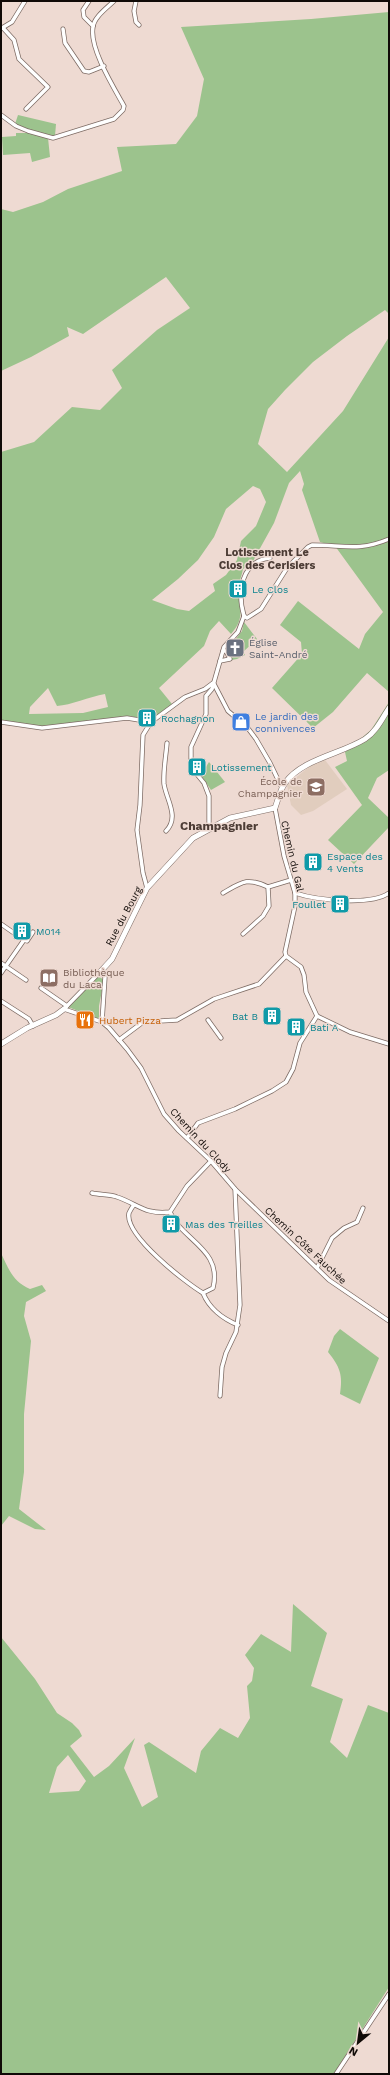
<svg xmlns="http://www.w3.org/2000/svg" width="390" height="2075" font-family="'Work Sans',sans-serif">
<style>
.education{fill:#e1cdbe}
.green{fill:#9cc38d;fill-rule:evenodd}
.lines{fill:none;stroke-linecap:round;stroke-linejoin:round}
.street-casing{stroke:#7e6c65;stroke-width:5}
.secondary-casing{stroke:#7e6c65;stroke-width:6}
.street{stroke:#fff;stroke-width:3.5}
.secondary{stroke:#fff;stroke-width:5}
.labels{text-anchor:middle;stroke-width:3;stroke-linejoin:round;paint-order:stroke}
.culture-label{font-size:10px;fill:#0d838f;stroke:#eedad2;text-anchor:start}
.worship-label{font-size:10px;fill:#5b616d;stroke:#eedad2;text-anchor:start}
.shop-label{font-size:10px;fill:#366cbe;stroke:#eedad2;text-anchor:start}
.education-label{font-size:10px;fill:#785e54;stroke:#eedad2;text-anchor:end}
.street-label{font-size:10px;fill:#100a07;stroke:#eedad2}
.food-label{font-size:10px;fill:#c56008;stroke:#eedad2;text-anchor:start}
.neighbourhood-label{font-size:11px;font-weight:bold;fill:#4c3c35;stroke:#eedad2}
.quarter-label{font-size:12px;font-weight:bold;fill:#4c3c35;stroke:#eedad2}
</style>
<rect width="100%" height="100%" fill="#eedad2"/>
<!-- education -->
<polygon class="education" points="325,760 347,789 313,811 301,815 291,805 287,785 310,766"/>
<!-- green -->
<g class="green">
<path d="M389,12V314L385,310L347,336L313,362L285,390L268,409L258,444L287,472L343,411L389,337V692L367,673L333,712L313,728L272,688L302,654L301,642L280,625L298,601L359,649L365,634L383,612L335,546L320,542L302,490L304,484L300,471L289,483L274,523L252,563L243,569C242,575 239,581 239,587C239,606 246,618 231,634L219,621L210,631L204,646L159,688L172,704L151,721L130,716L45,727L1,722V452L34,442L72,407L100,410L122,388L112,370L157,330L190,308L166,277L83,334L67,327L69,336L31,357L1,371V209L13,212L43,202L68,189L122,171L117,147L176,144L197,116L204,79L181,27L311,19ZM253,486L260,489L266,502L256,526L241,541L237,560L226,575L213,584L215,591L189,611L177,609L152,600L178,579L198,560L214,537L226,509ZM48,688L57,706C71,705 89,697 105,694L108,707L83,713L29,714L30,707Z"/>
<polygon points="18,115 56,124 55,136 39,134 15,124"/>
<polygon points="27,132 48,138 50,157 32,162 30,153 3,155 2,137 16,136 16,133 26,133"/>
<polygon points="244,622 257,639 243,652 245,655 237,659 232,660 226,649 229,645 234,655 241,651 235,640 242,631"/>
<polygon points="389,702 389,770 377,778 368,798 389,818 389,827 354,864 328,840 362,805 335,767 347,761 345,752 371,730"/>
<polygon points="209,762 225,782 211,790 201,775"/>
<polygon points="98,976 104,980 99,1006 99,1019 68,1007"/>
<path d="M1,1253C8,1268 13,1282 30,1289L42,1285L46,1291L26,1302L24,1316L31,1341L24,1414V1472L19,1509L46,1530L35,1529L9,1516L1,1526Z"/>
<path d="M340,1329L379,1358L360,1404L340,1394C343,1375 340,1367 328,1352L334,1336Z"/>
<path d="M293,1604L327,1633L311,1686L343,1699L330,1742L347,1758L368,1705L389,1713V1987L334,2074H1V1637L35,1679L57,1713L72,1723L79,1730L82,1736L70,1746L94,1777L109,1766L135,1738L124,1768L142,1807L158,1797L144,1745L149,1742L196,1773L201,1751L220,1728L238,1738L250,1718L247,1686L252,1681L254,1668L245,1655L261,1634L291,1652ZM68,1755L86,1781L79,1791L49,1793L57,1767Z"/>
</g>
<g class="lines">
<!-- street casing -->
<g class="street-casing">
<g id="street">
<polyline points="89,1 83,10 84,17 93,26"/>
<polyline points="136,1 134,11 136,22 139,25"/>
<polyline points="2,28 12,22 25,1"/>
<polyline points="3,28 14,40 19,59 48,87 26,109"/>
<polyline points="63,29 65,43 84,71 89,72 104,66"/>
<path d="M1,115L16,126L28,131L53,138L114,119L123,110L124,106C114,88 89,48 93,27C94,17 107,8 114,1"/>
<path d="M244,616L247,618L261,609L287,568L308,547L312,545C343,545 358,552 389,539"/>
<path d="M244,616C237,592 241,561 270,558"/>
<polyline points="220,661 230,659 226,651 223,651"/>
<polyline points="214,684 228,711 247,727 256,739 270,763 282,788"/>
<polyline points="1,722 42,728 127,718 151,722"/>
<polyline points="275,808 284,856 295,893 295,906 285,952 286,956 301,967 304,975 306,992 317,1016"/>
<polyline points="209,829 209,796 204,783 195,772 191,759 191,747 206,714 206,696 212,689 224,647 238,632 244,616"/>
<path d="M166,831C180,817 166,799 164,784C163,771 166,756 167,743"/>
<polyline points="147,888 143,873 137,830 140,805 143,735 151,722 185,697 205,689 213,683"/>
<path d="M223,893C242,882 247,877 268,887L291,880"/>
<path d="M295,893C316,900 370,906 389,893"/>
<polyline points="1,924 24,940 1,973"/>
<polyline points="243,934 263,916 269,906 268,887"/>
<polyline points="24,940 27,941 33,932"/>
<polyline points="1,963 26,980"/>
<polyline points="41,988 67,1006"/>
<polyline points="1,1001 29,1019 33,1026"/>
<polyline points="64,1009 102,1022 109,1028 127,1049 141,1068 164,1114 179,1131 211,1161 235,1189 329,1280 389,1321"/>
<polyline points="64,1009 101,971 105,977 102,1022"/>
<polyline points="317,1016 350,1032 389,1044"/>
<polyline points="208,1020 221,1038"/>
<polyline points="119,1040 143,1022 177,1020 214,999 259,984 286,956"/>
<polyline points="187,1138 198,1123 235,1109 272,1091 286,1082 293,1069 300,1043 317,1016"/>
<path d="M92,1193C100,1195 110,1194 117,1197C138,1204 145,1215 170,1212L187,1186L211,1161"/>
<path d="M134,1205C132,1207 130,1211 129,1213C124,1235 186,1283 203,1293C209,1308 223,1319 238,1325"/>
<path d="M170,1212C181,1240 223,1249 213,1288L203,1293"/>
<polyline points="317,1268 332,1238 344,1228 357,1222 363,1208"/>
<polyline points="220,1396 222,1367 226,1353 236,1332 240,1305 235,1189"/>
<polyline points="336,2074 389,1994"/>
</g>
</g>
<!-- secondary casing -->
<g class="secondary-casing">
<g id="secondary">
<path d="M101,971L112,959L147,888L193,838L230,818L275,808C278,800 280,790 285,783C302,759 341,754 365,739C376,732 382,719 389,708"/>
<polyline points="1,1044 27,1028 56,1015 64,1009"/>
</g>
</g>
<!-- street -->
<use href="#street" class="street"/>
<!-- secondary -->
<use href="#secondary" class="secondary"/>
</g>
<!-- icons -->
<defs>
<g id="building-square" transform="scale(1)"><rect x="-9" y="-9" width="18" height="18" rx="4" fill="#0f9aa8" stroke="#eedad2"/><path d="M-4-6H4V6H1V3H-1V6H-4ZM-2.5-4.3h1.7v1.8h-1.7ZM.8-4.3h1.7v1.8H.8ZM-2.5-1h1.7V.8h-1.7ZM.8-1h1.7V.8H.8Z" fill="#fff"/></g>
<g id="church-square" transform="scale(1)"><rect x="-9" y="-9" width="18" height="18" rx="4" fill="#6b7280" stroke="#eedad2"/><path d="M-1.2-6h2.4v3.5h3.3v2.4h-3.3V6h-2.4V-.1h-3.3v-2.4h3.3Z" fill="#fff"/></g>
<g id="shop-square" transform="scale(1)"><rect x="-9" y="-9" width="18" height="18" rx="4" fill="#3f7fe0" stroke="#eedad2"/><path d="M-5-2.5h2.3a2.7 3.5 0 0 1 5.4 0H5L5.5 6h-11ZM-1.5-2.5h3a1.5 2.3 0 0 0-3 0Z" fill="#fff"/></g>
<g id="school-square" transform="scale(1)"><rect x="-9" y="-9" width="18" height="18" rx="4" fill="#8d6e63" stroke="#eedad2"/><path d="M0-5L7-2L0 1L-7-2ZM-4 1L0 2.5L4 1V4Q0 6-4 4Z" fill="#fff"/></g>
<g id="library-square" transform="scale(1)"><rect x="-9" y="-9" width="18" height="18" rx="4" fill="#8d6e63" stroke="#eedad2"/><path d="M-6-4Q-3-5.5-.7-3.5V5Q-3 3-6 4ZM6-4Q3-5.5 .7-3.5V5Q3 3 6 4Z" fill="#fff"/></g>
<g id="restaurant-square" transform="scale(1)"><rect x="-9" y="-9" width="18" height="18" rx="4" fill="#e8710a" stroke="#eedad2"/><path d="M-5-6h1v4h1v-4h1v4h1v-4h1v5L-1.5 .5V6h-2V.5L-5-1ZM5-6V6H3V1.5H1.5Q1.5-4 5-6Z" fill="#fff"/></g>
</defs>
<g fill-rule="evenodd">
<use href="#building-square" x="238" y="589"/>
<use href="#church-square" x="235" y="648"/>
<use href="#building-square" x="147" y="718"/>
<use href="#shop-square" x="241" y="722"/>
<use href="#building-square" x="197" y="767"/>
<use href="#school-square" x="316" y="787"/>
<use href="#building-square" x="313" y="862"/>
<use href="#building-square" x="340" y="904"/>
<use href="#building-square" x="22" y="931"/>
<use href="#library-square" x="49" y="978"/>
<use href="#building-square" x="272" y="1016"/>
<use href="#restaurant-square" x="85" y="1020"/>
<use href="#building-square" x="296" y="1027"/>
<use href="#building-square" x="171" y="1224"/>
</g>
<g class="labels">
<!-- culture labels -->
<g class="culture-label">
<text x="252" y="593">Le Clos</text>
<text x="161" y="722">Rochagnon</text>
<text x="211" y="771">Lotissement</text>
<text x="327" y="860">Espace des<tspan x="327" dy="12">4 Vents</tspan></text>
<text x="326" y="908" text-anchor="end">Foullet</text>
<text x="36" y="935">M014</text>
<text x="258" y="1020" text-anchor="end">Bat B</text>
<text x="310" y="1031">Bati A</text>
<text x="185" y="1228">Mas des Treilles</text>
</g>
<!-- worship labels -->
<g class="worship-label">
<text x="249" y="646">Église<tspan x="249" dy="12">Saint-André</tspan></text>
</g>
<!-- shop labels -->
<g class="shop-label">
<text x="255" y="720">Le jardin des<tspan x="255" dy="12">connivences</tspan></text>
</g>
<!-- education labels -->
<g class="education-label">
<text x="302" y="785">École de<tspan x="302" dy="12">Champagnier</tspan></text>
<text x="63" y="976" text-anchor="start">Bibliothèque<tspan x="63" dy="12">du Laca</tspan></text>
</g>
<!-- street labels -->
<g class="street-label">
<text transform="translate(293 856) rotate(77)" y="4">Chemin du Gal</text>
<text transform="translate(123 916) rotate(-62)" y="4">Rue du Bourg</text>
<text transform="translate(201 1140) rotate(47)" y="4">Chemin du Clody</text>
<text transform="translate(306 1245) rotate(43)" y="4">Chemin Côte Fauchée</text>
</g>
<!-- food labels -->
<g class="food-label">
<text x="99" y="1024">Hubert Pizza</text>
</g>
<!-- neighbourhood labels -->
<g class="neighbourhood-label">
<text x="267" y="556">Lotissement Le<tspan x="267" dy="13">Clos des Cerisiers</tspan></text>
</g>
<!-- quarter labels -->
<g class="quarter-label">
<text x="219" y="830">Champagnier</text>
</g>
</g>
<!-- border -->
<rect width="390" height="2075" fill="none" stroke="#100a07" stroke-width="4"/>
<!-- north arrow -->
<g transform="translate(358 2043) rotate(209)" stroke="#eedad2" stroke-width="3" paint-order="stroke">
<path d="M0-3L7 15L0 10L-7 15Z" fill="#100a07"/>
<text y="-6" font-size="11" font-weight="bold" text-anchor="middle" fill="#100a07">N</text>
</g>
</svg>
